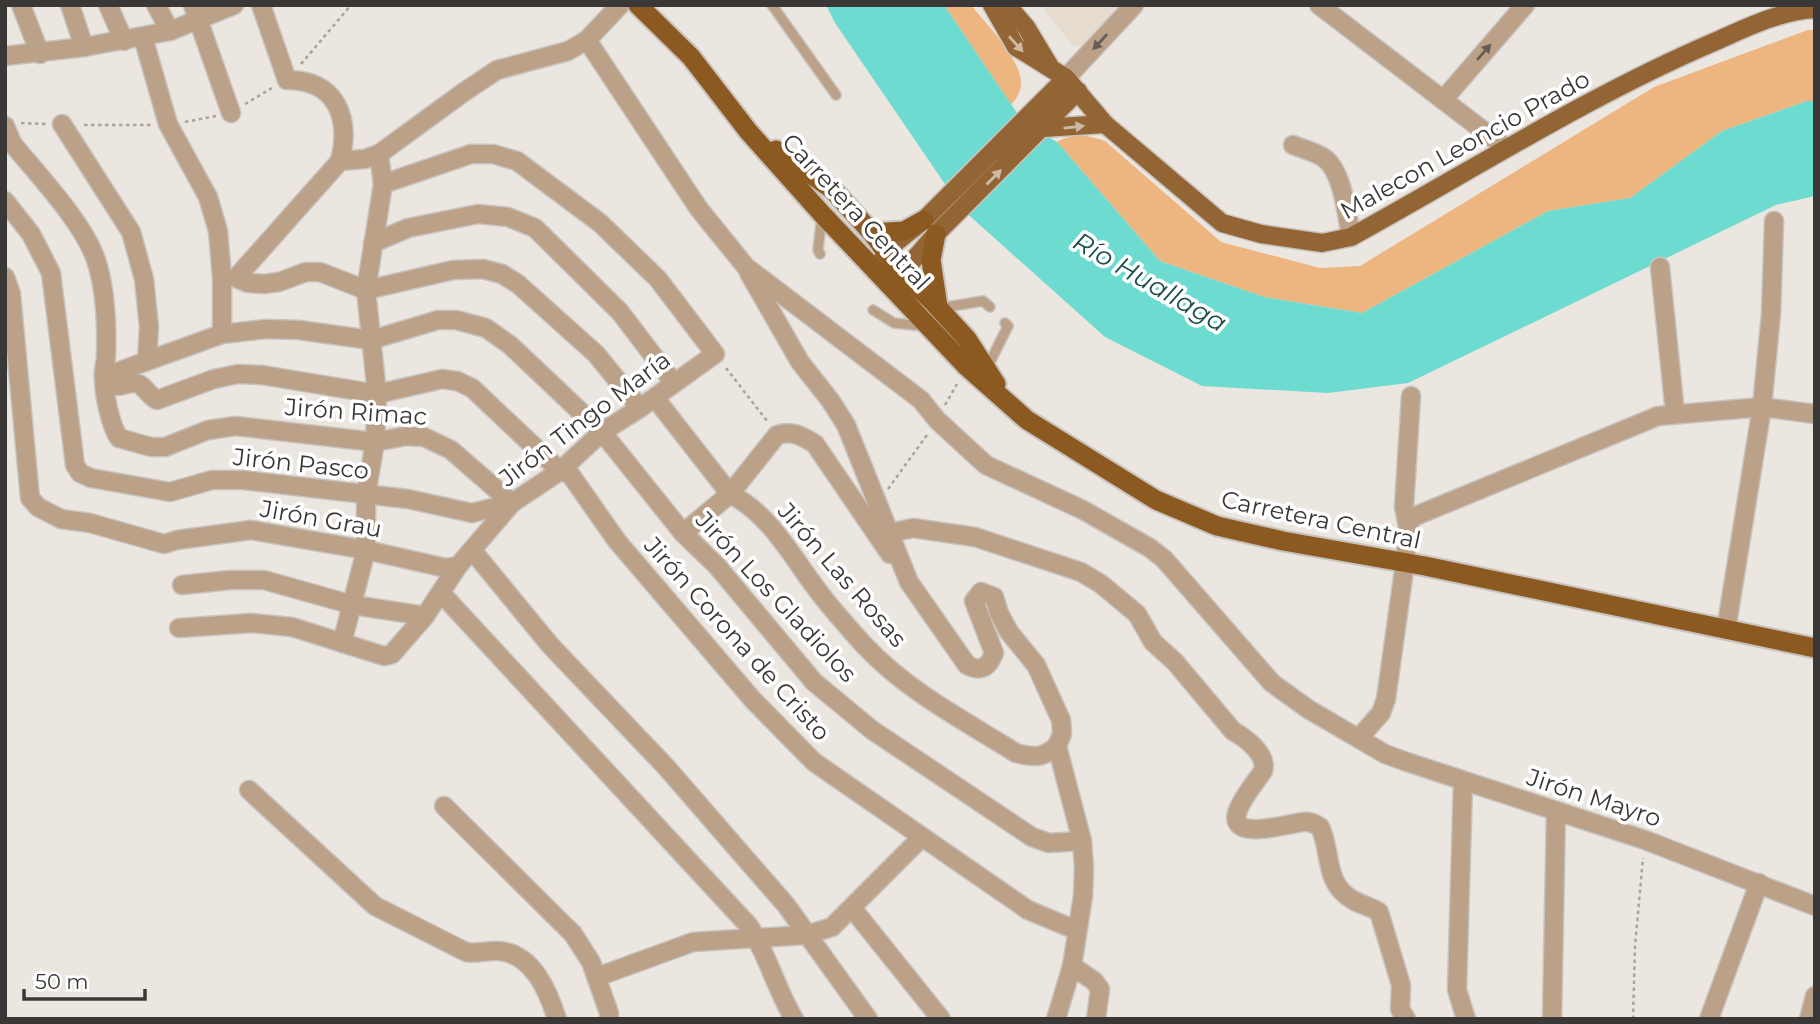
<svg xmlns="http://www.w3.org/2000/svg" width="1820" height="1024" font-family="Montserrat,sans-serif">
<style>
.built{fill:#e6dbcf}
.green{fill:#edb680}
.water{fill:#6edbd0}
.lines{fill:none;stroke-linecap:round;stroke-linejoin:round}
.service-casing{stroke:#c8c3be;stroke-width:12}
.minor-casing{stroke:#c8c3be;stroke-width:21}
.primary-casing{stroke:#c8c3be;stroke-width:21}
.trunk-casing{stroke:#c8c3be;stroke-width:23}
.path{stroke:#a7a39e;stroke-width:2.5;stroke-dasharray:3.5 3.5;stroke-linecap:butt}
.service{stroke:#bba188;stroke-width:9}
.minor{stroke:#bba188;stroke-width:18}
.primary{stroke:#936535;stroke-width:18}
.trunk{stroke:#8c5a20;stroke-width:19}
.oneway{fill:#675d53}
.oneway2{fill:#cebaa4}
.labels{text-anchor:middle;stroke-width:7;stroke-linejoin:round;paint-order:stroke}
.street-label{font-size:24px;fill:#3a3836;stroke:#fff}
.water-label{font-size:26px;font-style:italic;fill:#1f4f4b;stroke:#fff}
</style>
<rect width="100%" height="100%" fill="#ece6e0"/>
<!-- built -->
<polygon class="built" points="1041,5 1124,5 1085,46 1072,45"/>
<!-- green -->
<g class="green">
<path d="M944,5H971C986,24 1023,61 1021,85C1020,93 1016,99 1011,105Z"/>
<path d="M1808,30H1815V101H1807L1722,131L1630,198L1548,211L1362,313L1264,297L1160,261L1057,142C1074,133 1087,135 1105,141L1221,242L1320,268L1360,266L1654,87Z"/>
</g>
<!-- water -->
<polygon class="water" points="826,5 944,5 1023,122 1057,142 1160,261 1264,297 1362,313 1548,211 1630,198 1722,131 1807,101 1815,101 1815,196 1776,205 1408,383 1328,393 1202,386 1105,337 962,209 835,23"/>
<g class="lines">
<!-- service casing -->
<g class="service-casing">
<g id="service">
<polyline points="772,5 836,95"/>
<polyline points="820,254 818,250 822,215"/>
<polyline points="940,308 983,301 990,307"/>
<polyline points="873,310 894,323 923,326"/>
<polyline points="987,368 1008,326 1005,323"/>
</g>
</g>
<!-- minor casing -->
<g class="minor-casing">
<g id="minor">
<polyline points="21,5 40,54"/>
<polyline points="70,5 84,47"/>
<polyline points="108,5 124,41"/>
<polyline points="156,5 170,31"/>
<polyline points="193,5 231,113"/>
<path d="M261,5L287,80C336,80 351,117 340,161"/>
<polyline points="620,5 587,40 568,51 497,70 464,92 379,154 365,159 340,161 236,278 248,283 264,284 279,282 306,272 320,272 366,290 453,270 483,269 502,274 518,284 596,354 640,408"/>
<polyline points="1319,5 1506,148"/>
<polyline points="143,37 168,124 208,197 218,231 222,278 222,334"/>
<polyline points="587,40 699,209 746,267 921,400 937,420 986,465 1083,510 1150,548 1164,559 1272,683 1308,709 1385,754 1407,762 1645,840 1815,906"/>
<polyline points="5,56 84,47 170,31 234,5"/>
<polyline points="1066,78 1134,5"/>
<polyline points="1443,100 1525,5"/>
<polyline points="62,124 131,232 144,279 149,327 147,361 104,377"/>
<path d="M5,126L12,143C38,175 83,222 96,260C106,290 107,325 106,356C106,363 103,370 104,377C104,394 110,425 119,438L151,447H165L208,430L236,426L375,442L406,436L424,437L451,450L512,503"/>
<path d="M1293,145C1303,149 1316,152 1324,158C1343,171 1347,216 1351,237"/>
<polyline points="5,201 31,234 51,273 75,465 80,473 91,478 170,492 212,480 243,480 408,499 472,513 512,503"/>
<polyline points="373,243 408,228 478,214 508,217 535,228 620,312 674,383"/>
<polyline points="1660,267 1675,413"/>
<path d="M749,273L800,362L830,400L846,425L909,582L967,665C982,673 989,666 994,653L974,601L981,592L994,597L999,613L1009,632L1036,665L1061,720L1062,734L1057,746L1082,841L1084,867L1083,896L1072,966L1056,1019"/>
<polyline points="5,277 11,294 30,498 38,507 61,519 90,523 164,544 177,540 251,530 366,550 446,568 458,566"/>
<polyline points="147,361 222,334 266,329 299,330 371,340 438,320 456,320 486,328 510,345 602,432 683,533 717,566 814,682 872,730 1032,837 1049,843 1082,841"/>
<path d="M104,377L116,386C122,386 129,383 134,383C144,383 148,396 157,400L214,379L238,374L262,375L377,394L442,379L457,381L472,388L560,471L570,474L617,541L753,700L814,762L1028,910L1076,930"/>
<path d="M655,398L730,494C772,515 794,561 822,596C835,613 850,629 864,645C907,691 963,720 1016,753C1034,758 1043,758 1057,746"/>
<polyline points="1408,526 1404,507 1411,396"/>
<path d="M683,533L730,494L777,435C792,430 802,436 815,444L890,554"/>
<path d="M890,533L913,528L975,537L1081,572L1101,584L1137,614L1153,642L1175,662L1233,731C1246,738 1268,755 1263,771C1255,783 1241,799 1237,813C1229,843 1293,822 1304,822C1310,821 1315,824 1320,827C1332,851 1323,883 1353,900C1362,905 1371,907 1379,912L1401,985L1400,1009L1406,1019"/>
<polyline points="472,550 550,645 667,768 759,874 786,905 868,1019"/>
<polyline points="182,585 230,580 264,580 353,605 425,616"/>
<path d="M441,593L749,926C768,955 776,989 794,1019"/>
<polyline points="179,628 251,623 292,627 384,656 392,654 425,616 458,566 512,503 560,471 602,432 640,408 715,354 658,279 600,223 517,161 493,154 471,154 383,184"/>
<polyline points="1726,630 1762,407 1771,314 1774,221"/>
<polyline points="342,643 366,550 366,495 375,442 377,394 366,290 383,184 379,154"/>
<polyline points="1359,738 1381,713 1386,699 1405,563 1408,526 1413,517 1658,416 1762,407 1815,414"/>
<polyline points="1463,781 1457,990 1466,1019"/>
<path d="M249,790L375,906L466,952C479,954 488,950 499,951C533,954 548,991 557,1019"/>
<polyline points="444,806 573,934 591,962 609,1013 609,1019"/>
<polyline points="852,908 941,1019"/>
<polyline points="1072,966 1094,981 1100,989 1096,1019"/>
<polyline points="597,977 693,942 806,935 832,927 921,838"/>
<polyline points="1552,1019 1556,811"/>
<polyline points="1709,1019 1759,883"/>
<polyline points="1809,1019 1815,996"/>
</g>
</g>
<!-- primary casing -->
<g class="primary-casing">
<g id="primary">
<path d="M992,5L1016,47L1066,78L1105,124L1222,223L1261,234L1322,243L1351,237C1471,171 1588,96 1714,42C1746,28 1779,11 1815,9"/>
<polyline points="1007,5 1026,27 1049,65"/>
<polyline points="1066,78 924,220 885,251 879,274 902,273 936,234 1078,91"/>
<polyline points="1043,128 1105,124"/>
</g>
</g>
<!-- trunk casing -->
<g class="trunk-casing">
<g id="trunk">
<polyline points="638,5 691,57 748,131 822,214 967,367 1027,420 1156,500 1217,526 1283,541 1425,566 1815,648"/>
<polyline points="776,150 833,190 872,233 902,273 932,301 967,339 996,384"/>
<polyline points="872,233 904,231 924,220"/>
<polyline points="936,234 931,260 938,307"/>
</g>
</g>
<!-- path -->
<g class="path">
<polyline points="301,64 351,5"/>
<polyline points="245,104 272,88"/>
<polyline points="185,122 216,116"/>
<polyline points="21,123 46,124"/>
<polyline points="84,125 151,125"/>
<polyline points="726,368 767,421"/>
<polyline points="945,405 957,384"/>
<polyline points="888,489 927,435"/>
<polyline points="1633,1019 1635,946 1643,858"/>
</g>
<!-- service -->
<use href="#service" class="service"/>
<!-- minor -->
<use href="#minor" class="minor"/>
<!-- primary -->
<use href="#primary" class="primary"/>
<!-- trunk -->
<use href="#trunk" class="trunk"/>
</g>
<!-- one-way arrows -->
<defs><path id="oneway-solid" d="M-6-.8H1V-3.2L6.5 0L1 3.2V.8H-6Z" transform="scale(1.75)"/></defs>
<g class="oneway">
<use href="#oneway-solid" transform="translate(1100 42) rotate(133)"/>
<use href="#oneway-solid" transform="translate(1484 52) rotate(-49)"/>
</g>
<g class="oneway2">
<use href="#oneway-solid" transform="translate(1016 44) rotate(48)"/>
<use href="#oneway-solid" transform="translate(1074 127) rotate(-6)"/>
<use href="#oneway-solid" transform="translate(994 177) rotate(-45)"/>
</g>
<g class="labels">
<!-- street labels -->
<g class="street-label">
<text transform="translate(1465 145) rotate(-29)" y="8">Malecon Leoncio Prado</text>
<text transform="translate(856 212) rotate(47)" y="8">Carretera Central</text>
<text transform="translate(356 412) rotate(4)" y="8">Jirón Rimac</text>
<text transform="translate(585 419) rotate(-37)" y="8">Jirón Tingo María</text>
<text transform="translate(301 464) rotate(6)" y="8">Jirón Pasco</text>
<text transform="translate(321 519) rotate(10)" y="8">Jirón Grau</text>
<text transform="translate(1321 520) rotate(12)" y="8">Carretera Central</text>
<text transform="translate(842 575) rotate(49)" y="8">Jirón Las Rosas</text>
<text transform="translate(776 597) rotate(47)" y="8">Jirón Los Gladiolos</text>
<text transform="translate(737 639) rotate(48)" y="8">Jirón Corona de Cristo</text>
<text transform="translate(1594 798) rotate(18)" y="8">Jirón Mayro</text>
</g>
<!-- water labels -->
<g class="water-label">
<text transform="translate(1150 282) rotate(30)" y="9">Río Huallaga</text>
</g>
</g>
<!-- border -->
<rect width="1820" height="1024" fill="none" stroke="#3a3836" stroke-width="14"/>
<!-- scale -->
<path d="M24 989v10h121v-10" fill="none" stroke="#3a3836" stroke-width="3.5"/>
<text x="35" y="989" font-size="21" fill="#3a3836" stroke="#ffffff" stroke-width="5" paint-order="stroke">50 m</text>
</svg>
